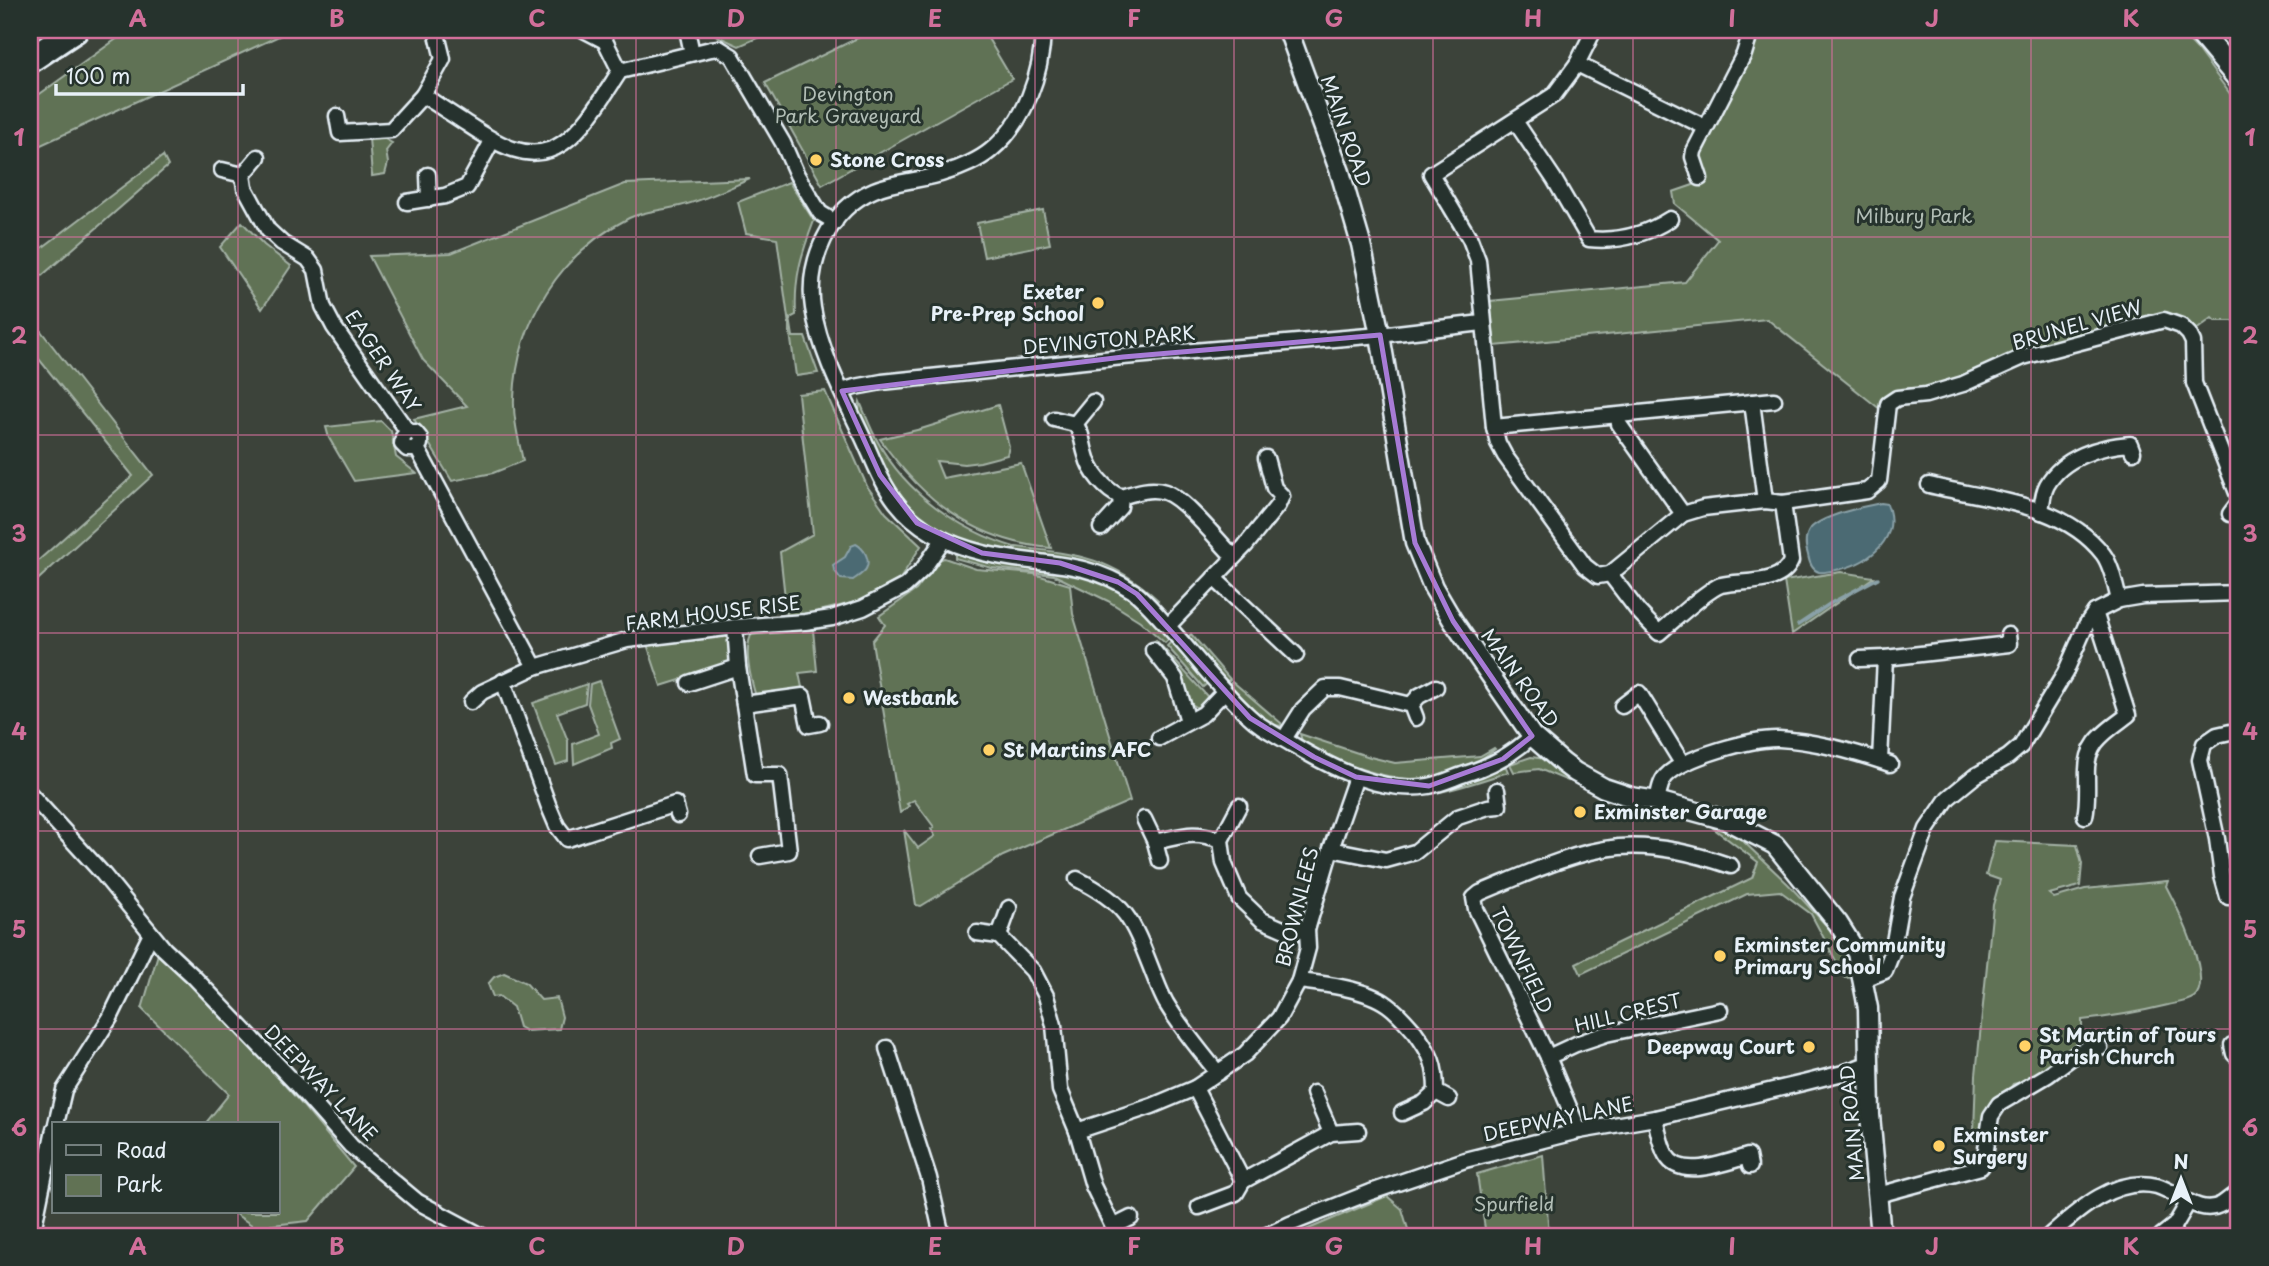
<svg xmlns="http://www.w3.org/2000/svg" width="2269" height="1266" font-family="'Playpen Sans',sans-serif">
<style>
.green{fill:#617254;stroke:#a4b2a6;stroke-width:2}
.water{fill:#4c6b73;stroke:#8aa1a8;stroke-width:2}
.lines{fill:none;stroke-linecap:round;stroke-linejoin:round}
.stream{stroke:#8aa1a8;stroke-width:3.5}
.minor-casing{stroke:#e8f1f8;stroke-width:19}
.tertiary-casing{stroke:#e8f1f8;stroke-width:23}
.primary-casing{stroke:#e8f1f8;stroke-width:26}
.motorway-casing{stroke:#e8f1f8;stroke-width:30}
.minor{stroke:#26332d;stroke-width:14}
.tertiary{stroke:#26332d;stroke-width:18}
.primary{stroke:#26332d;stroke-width:21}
.motorway{stroke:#26332d;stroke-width:24}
.marked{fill:none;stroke:#a77bd6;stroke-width:5;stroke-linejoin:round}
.grid{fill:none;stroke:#d16f9a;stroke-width:2;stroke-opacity:0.55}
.poi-dot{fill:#ffd166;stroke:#26332d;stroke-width:2.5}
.labels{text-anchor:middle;stroke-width:6;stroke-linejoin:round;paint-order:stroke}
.park-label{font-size:19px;fill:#b2beb6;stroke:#26332d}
.street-label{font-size:19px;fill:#e8f1f8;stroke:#26332d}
.poi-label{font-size:19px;font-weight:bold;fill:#e8f1f8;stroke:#26332d;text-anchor:start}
.neatline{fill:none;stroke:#d16f9a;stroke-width:2.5}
.grid-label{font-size:23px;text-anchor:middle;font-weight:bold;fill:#d16f9a}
</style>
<rect width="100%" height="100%" fill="#3c433a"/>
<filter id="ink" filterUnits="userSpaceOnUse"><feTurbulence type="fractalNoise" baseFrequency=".0143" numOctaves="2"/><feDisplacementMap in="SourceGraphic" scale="14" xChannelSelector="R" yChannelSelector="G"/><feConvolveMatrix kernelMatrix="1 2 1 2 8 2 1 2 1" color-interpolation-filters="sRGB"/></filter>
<g filter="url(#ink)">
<!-- green -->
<g class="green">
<polygon points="129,30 292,30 30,150 30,101"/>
<polygon points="710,30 765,30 764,35 739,46 717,36"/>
<polygon points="874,30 983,30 1012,79 822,185 765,83"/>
<polygon points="1753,30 2179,30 2197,49 2239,106 2239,321 2215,321 2212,318 2195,331 2181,318 2164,315 1881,410 1767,319 1495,346 1490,301 1685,282 1718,240 1675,204 1673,192 1702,182 1698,157"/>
<polygon points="369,138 383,138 392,143 386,151 388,163 385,174 372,176"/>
<polygon points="163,156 168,166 30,286 30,257"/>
<path d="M750,179C727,189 705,200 680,206C664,210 644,211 629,218C560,253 517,321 514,398C513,419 519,441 523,461L493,473L452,481L414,419L467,406L423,360L369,256L451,253L625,184Z"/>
<path d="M789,182L814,221C801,255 794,278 796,315L790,318L793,337H805L818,373L796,376L777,238L746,233L738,202Z"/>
<polygon points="1043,210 1050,244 984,257 977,223"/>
<polygon points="242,222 264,245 291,266 262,309 220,247"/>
<polygon points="30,317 153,475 30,587 30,568 133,476 30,348"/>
<polygon points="825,391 867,486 886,513 921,546 900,579 860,601 807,614 787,616 780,552 813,534 798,394"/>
<path d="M860,402C866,416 871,430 878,442C906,493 959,530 1014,547V552C913,541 895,494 859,411Z"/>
<path d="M998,405L1009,446L1007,455L980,462L964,464L936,461L943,478L1021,463L1051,548C975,541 923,501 880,439L921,429Z"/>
<polygon points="381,421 391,431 396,457 416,473 354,481 329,438 326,427"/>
<path d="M1016,547C1076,554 1112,557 1158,600L1155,604C1109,561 1077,558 1016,552Z"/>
<path d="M955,553C1007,572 1070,560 1118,590C1138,602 1154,621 1169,639L1165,643L1140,621L1108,601L1054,575L992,568L955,558Z"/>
<polygon points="944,558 976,569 1034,574 1070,585 1073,614 1130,801 1003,856 921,906 916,905 904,830 918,848 935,836 931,829 934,827 914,800 907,804 909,806 900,813 872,641 885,625 879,616 916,590 939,560"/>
<polygon points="1841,572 1874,577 1792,634 1784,581"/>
<path d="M813,630L817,671L799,673L803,692L756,697C751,680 742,648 753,632Z"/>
<polygon points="726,634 731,638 732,659 725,666 661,686 647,644"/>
<polygon points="1191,634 1230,679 1225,683 1187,638"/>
<polygon points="1156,640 1207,696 1206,701 1198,708 1190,703 1182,676 1179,677 1153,642"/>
<polygon points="1171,642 1208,683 1203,687 1167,646"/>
<polygon points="599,681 620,739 611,743 612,748 574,764 573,744 599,734 588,704 590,684"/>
<path d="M1232,681L1281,723L1282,726C1261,726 1242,700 1227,686Z"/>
<polygon points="587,684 585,703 557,713 568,741 568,761 556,765 533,703"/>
<path d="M1300,734L1370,757L1395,763L1480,756L1494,748L1495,749C1430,801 1371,776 1303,745Z"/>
<polygon points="1531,757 1546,759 1569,778 1568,781 1539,769 1514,772 1510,764"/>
<path d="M1500,767H1506L1508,772C1455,789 1428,801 1372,791V788L1394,791Z"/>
<polygon points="1725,824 1788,884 1850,951 1855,977 1845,978 1811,914 1780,891 1747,894 1581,974 1576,963 1752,878 1758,862 1713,828"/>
<path d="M1995,841L2077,845L2082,864L2080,886L2049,894L2054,898L2085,889L2168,881L2166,886C2176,905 2215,981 2194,997C2187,1002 2176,1003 2168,1005C2139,1012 2112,1017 2082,1020V1045L2057,1057L2056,1061L2032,1080L2013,1084L1983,1131H1974L1976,1075L1993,905L2000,880L1986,875Z"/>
<polygon points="160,947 299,1101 354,1167 308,1221 255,1227 232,1212 278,1212 278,1124 205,1124 229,1094 142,1009"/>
<polygon points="504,973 526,983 541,1000 557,998 562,1017 559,1029 526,1031 519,1027 513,1007 499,996 493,997 488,984 494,977"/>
<polygon points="1543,1155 1549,1236 1486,1236 1477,1174"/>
<polygon points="1387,1196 1402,1209 1410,1236 1292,1236"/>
</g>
<!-- water -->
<g class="water">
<path d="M1881,503L1887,504C1901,538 1870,562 1841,569C1834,570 1826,573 1819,572C1812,570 1809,561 1808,555C1805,546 1804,537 1810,529C1821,516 1864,506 1881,503Z"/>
<path d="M856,544C864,548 871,560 866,569C864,573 857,577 853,580L841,579L834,570L833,565L845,557L851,546Z"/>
</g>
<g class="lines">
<!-- stream -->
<g class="stream">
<polyline points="2237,45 2239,44"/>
<polyline points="1798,625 1831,603 1878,578"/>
</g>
<!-- minor casing -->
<g class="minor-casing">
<g id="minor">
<polyline points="584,30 605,41 620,71"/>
<polyline points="687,30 692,53"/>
<path d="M1043,30C1042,74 1025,123 990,151C979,160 961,168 947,172C924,181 897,180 874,190C829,209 806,262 813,308C820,353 846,401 865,442C874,462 882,484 896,502C917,529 950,545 983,553C1039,567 1081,557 1133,591C1144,599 1153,610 1162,620C1192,651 1217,687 1249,716C1262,729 1279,736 1295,746C1334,769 1382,794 1429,786C1440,784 1451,779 1462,775C1489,767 1512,755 1532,736"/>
<path d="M1594,30L1577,64L1554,95L1431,174L1470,239L1478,260L1494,427L1498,443L1505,456L1585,566L1598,576L1610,574L1638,611L1659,633C1672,622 1708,589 1721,585C1744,580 1781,586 1791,561L1783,503"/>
<polyline points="1577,64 1705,127"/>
<polyline points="423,95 443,59 436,30"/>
<path d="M337,116L340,133L391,130L423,95C436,104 450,113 464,122C493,141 529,167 563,143C587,126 604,95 620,71L711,49L719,48L732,56L783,143L797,175L820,213L835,222"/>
<path d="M1515,121L1554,179L1589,239C1619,242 1645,235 1670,219"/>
<polyline points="258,157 243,175 245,188 268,230 282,243 308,259 316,270 323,306 334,327 408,432 415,432 420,438 420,444 414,449 407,449 402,444 403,437 408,432"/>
<polyline points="222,170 243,175"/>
<polyline points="428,175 429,199"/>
<polyline points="1700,178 1693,157 1694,151 1744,54 1748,41 1748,30"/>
<polyline points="407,202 445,196 467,187 492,141"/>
<polyline points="842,391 855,387 882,382 1123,357 1380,335 1482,323"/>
<polyline points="1752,402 1765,501"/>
<polyline points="1618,416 1619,424 1683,514"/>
<path d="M1054,419L1075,424C1083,434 1082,443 1086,455C1090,472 1105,490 1121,497C1134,493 1150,487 1165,492C1185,499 1218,541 1234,557"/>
<polyline points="1075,424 1093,402"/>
<polyline points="1494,427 1774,400"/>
<polyline points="417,448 535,667"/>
<path d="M1929,485C1988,500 2063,502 2103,554C2112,566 2115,585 2119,600"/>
<path d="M2041,512C2042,503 2043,492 2047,485C2063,457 2100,446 2130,444L2133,452"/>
<polyline points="2230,514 2239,502"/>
<polyline points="1101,528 1120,507 1121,497"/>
<polyline points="1610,574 1683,514 1703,508 1765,501 1783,503 1867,491 1879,481 1888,404 1897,398 1926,395 1963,384 2023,357 2164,320 2181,326 2189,334 2193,342 2194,383 2239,498"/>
<polyline points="1214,578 1296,655"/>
<polyline points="1168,626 1245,546 1278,505 1282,496 1274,488 1266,458"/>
<polyline points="735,627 738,667 755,775 780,775 789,851 760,856"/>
<polyline points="1153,650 1175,678 1188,721"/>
<polyline points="1860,659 1885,658"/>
<polyline points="503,681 549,807 557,826 567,839 675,804 678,815"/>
<polyline points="689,683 738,667"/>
<polyline points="471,702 482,692 535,667 627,640 735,627 805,622 832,618 863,608 905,586 923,569 943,540"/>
<polyline points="744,704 803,696 809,725 820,723"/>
<polyline points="1411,705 1419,696 1436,687"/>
<polyline points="1622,706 1639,693 1682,763"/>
<polyline points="1159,738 1203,714 1224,692"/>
<polyline points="1284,739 1303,709 1325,688 1340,688 1411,705 1416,718"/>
<polyline points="1880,760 1885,658 2009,644 2008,635"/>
<polyline points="30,794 103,874 164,949 193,976 296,1084 351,1146 418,1202 482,1236"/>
<path d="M1657,801C1659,792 1660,782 1666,776C1684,757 1753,738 1779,739C1816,741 1855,752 1890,764"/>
<polyline points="1239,806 1221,840 1224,863 1239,898 1262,920 1285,930 1307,930"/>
<path d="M2085,816C2088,803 2087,790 2087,776C2085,743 2104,733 2128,715L2095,612"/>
<polyline points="1144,819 1155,842"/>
<polyline points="1331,849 1386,860 1415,852 1458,817 1488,807 1499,806 1497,790"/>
<path d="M1160,861L1155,842C1183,836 1192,830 1221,840"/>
<path d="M1077,879C1128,904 1133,922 1153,973C1157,983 1161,994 1166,1003C1181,1028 1200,1051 1218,1073"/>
<polyline points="2228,897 2222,876 2217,839 2200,760 2204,744 2217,735 2239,730"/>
<polyline points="1009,908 999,936 1033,971 1046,996 1054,1025 1060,1090 1077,1131"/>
<polyline points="977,933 999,936"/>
<polyline points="1864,979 1885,971 1892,953 1902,897 1927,829 1948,798 1975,776 2008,757 2021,746 2065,673 2086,625 2095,612 2119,600 2143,596 2239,593"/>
<path d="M1299,981C1325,984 1367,989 1388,1005C1398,1012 1407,1023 1415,1032C1431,1054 1436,1064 1436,1092L1449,1099"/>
<polyline points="2232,1045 2234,1054 2239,1052"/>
<polyline points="887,1048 929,1178 942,1236"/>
<polyline points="1548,1057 1576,1044 1606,1034 1720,1010"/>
<polyline points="1195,1088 1243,1181 1331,1133 1358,1131"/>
<polyline points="1314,1093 1331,1133"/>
<polyline points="1402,1113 1424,1103 1436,1092"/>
<path d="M1655,1118C1658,1130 1660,1145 1666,1155C1680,1181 1726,1162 1748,1156L1750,1166"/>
<polyline points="56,1124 64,1090 110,1018 151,934"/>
<path d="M1579,1131L1548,1057L1476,909L1474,898L1480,893C1524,875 1571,852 1619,847C1658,844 1696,854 1731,866"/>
<polyline points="1878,1195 1981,1167 1984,1162 1991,1116 1999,1104 2048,1075 2079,1052 2092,1046 2100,1048"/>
<polyline points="1199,1207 1236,1193 1243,1181"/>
<polyline points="1113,1227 1131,1218"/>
<polyline points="32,1236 54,1129"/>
<polyline points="1111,1236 1113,1227 1093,1186 1077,1131 1152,1106 1195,1088 1245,1054 1279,1018 1299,981 1308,948 1307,930 1331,849 1356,777"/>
<polyline points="1265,1236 1290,1224 1371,1192 1465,1160 1579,1131 1655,1118 1803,1083 1843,1073 1867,1064"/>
<path d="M2049,1236C2077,1211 2115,1176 2157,1186C2178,1192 2199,1217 2222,1204C2228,1200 2233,1195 2239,1192"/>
<polyline points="2161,1236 2175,1225 2188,1203"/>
</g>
</g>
<!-- tertiary casing -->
<g class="tertiary-casing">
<polyline id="tertiary" points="1288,30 1340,172 1361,244 1380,335 1415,543 1433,587 1453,621 1532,736 1563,763 1575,772 1604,788 1631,797 1657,801 1726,820 1775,845 1838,923 1857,953 1868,1008 1870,1115 1881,1236"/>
</g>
<!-- primary casing -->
<g class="primary-casing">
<polyline id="primary" points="2198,30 2239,79"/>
</g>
<!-- motorway casing -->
<g class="motorway-casing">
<polyline id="motorway" points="30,60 75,30"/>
</g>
<!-- minor -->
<use href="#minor" class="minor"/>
<!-- tertiary -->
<use href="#tertiary" class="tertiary"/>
<!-- primary -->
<use href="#primary" class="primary"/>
<!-- motorway -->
<use href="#motorway" class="motorway"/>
</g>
</g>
<!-- marked area -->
<path class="marked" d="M1380,335L1415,543L1453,621L1532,736L1503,759L1429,786L1356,777L1314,757L1250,718L1137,594L1118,582L1060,563L982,553L917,523L880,475L842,391L1123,357Z"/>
<!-- grid -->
<path class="grid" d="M238,30V1124M437,30V1236M636,30V1236M836,30V1236M1035,30V1236M1234,30V1236M1433,30V1236M1633,30V1236M1832,30V1236M2031,30V1236M30,237H2239M30,435H2239M30,633H2239M30,831H2239M30,1029H2239M238,1212V1236"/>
<!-- markers -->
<g class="poi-dot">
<circle cx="816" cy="160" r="7"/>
<circle cx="1098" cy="303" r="7"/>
<circle cx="849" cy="698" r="7"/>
<circle cx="989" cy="750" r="7"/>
<circle cx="1580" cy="812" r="7"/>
<circle cx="1720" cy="956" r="7"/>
<circle cx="2025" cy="1046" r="7"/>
<circle cx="1809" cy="1047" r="7"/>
<circle cx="1939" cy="1146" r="7"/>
</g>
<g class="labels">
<!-- park labels -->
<g class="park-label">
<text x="848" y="101">Devington<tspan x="848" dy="22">Park Graveyard</tspan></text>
<text x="1914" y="223">Milbury Park</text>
<text x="1514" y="1211">Spurfield</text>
</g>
<!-- street labels -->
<g class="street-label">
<text transform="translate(1346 131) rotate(71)" y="7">MAIN ROAD</text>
<text transform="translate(2077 325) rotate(-16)" y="7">BRUNEL VIEW</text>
<text transform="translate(1109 340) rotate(-5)" y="7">DEVINGTON PARK</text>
<text transform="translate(383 361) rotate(56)" y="7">EAGER WAY</text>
<text transform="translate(713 613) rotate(-7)" y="7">FARM HOUSE RISE</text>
<text transform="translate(1520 678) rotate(54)" y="7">MAIN ROAD</text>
<text transform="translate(1297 907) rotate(-76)" y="7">BROWNLEES</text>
<text transform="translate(1522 960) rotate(64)" y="7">TOWNFIELD</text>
<text transform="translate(1628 1013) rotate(-14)" y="7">HILL CREST</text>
<text transform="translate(321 1083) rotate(46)" y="7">DEEPWAY LANE</text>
<text transform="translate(1558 1119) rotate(-12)" y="7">DEEPWAY LANE</text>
<text transform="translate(1852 1123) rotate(-95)" y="7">MAIN ROAD</text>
</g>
<!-- poi labels -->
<g class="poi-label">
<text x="830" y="167">Stone Cross</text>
<text x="1084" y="299" text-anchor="end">Exeter<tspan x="1084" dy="22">Pre-Prep School</tspan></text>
<text x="863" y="705">Westbank</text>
<text x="1003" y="757">St Martins AFC</text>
<text x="1594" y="819">Exminster Garage</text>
<text x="1734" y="952">Exminster Community<tspan x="1734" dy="22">Primary School</tspan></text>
<text x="2039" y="1042">St Martin of Tours<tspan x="2039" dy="22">Parish Church</tspan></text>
<text x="1795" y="1054" text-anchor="end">Deepway Court</text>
<text x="1953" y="1142">Exminster<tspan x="1953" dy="22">Surgery</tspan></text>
</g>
</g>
<!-- margin -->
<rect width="2269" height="1266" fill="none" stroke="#26332d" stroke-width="77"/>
<!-- legend -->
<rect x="52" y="1122" width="228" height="91" fill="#26332d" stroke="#747f7e" stroke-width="2"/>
<rect x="66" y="1145" width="35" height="10" fill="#26332d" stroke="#747f7e" stroke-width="2"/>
<text x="116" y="1158" font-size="21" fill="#e8f1f8">Road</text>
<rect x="66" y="1175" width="35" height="21" fill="#617254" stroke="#747f7e" stroke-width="2"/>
<text x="116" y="1192" font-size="21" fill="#e8f1f8">Park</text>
<!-- north arrow -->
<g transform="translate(2181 1179)" stroke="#26332d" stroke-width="5" paint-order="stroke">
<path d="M0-5L12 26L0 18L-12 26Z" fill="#e8f1f8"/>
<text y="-10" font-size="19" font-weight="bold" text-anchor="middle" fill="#e8f1f8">N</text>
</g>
<!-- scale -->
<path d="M56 84v10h187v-10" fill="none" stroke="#e8f1f8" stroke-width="3.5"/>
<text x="66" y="84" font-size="21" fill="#e8f1f8" stroke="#26332d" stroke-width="5" paint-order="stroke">100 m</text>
<rect x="38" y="38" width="2192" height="1190" class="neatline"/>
<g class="grid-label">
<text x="138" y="27">A</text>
<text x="337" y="27">B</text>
<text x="537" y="27">C</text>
<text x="736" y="27">D</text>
<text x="935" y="27">E</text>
<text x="1134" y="27">F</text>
<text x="1334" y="27">G</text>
<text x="1533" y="27">H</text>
<text x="1732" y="27">I</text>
<text x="1932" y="27">J</text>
<text x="2131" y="27">K</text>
<text x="19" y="146">1</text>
<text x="2250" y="146">1</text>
<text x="19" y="344">2</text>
<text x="2250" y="344">2</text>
<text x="19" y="542">3</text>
<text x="2250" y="542">3</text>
<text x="19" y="740">4</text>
<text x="2250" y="740">4</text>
<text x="19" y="938">5</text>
<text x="2250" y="938">5</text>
<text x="19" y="1136">6</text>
<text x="2250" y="1136">6</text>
<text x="138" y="1255">A</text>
<text x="337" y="1255">B</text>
<text x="537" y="1255">C</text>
<text x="736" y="1255">D</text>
<text x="935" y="1255">E</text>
<text x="1134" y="1255">F</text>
<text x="1334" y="1255">G</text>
<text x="1533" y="1255">H</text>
<text x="1732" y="1255">I</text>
<text x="1932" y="1255">J</text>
<text x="2131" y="1255">K</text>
</g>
</svg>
